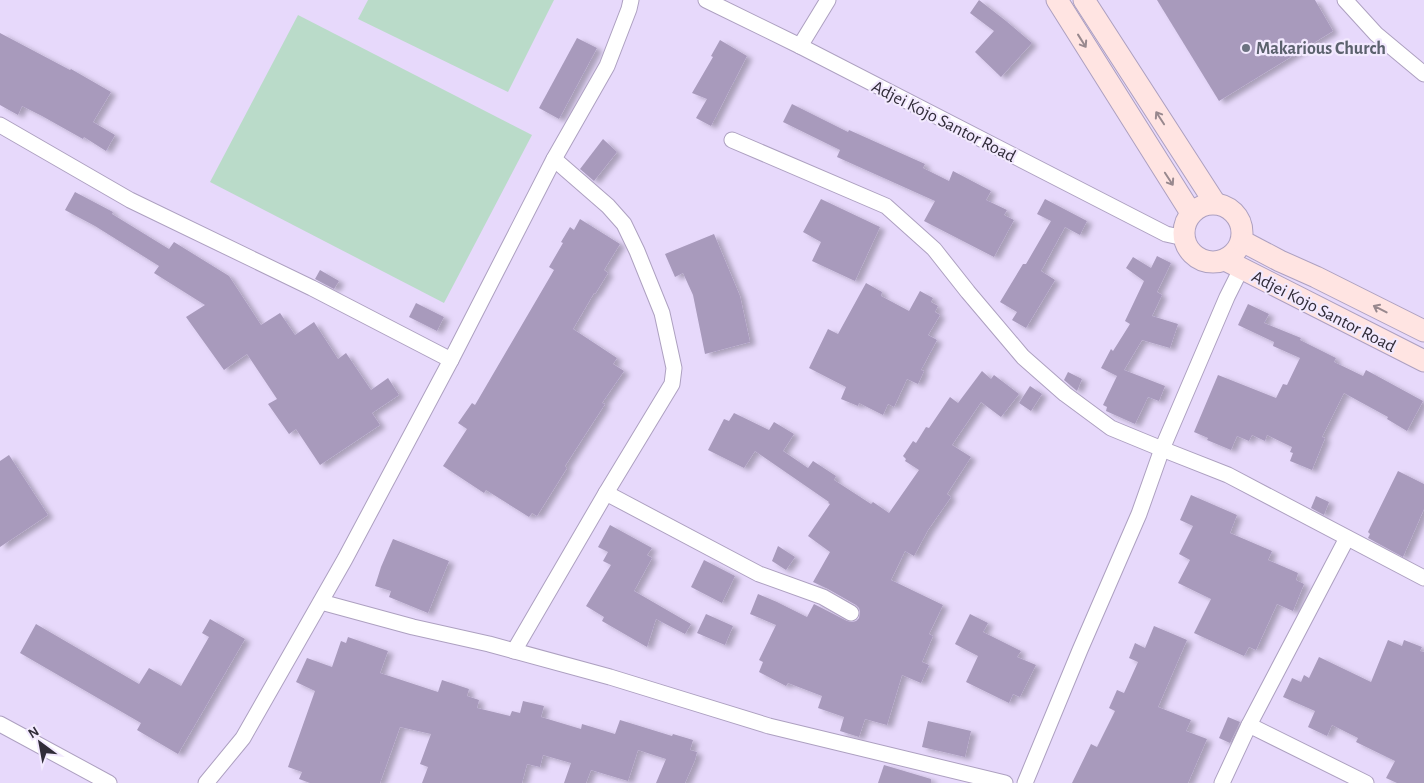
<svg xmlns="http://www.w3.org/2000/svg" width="1424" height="783" font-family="'Alegreya Sans',sans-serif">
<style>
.garden{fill:#badbc9}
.building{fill:#a89abc;filter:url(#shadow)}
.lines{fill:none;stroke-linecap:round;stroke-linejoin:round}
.street-casing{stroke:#ada0c0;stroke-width:17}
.secondary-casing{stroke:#ada0c0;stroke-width:23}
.street{stroke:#fff;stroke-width:15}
.secondary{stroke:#ffe4e2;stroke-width:21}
.oneway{stroke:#98888e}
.worship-dot{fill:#6b7280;stroke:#f2e9fe;stroke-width:2}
.labels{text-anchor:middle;stroke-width:4.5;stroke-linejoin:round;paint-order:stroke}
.worship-label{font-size:18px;font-weight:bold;fill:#5b616d;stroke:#f2e9fe;text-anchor:start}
.street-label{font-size:18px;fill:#312c39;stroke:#f2e9fe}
</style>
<defs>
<filter id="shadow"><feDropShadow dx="5.5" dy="3" stdDeviation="2.5" flood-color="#0004"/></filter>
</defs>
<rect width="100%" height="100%" fill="#e7d9fb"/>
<!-- garden -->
<g class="garden">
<polygon points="368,0 554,0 508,92 358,19"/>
<polygon points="298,15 532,135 444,303 210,182"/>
</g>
<!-- building -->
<g class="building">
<polygon points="979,0 1006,21 1032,43 1001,77 975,52 994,31 970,13"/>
<polygon points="1157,0 1315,0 1333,31 1219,101"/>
<polygon points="0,33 70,70 71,69 111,92 93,122 115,135 106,151 84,137 83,139 42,116 22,106 18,115 0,105"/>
<polygon points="577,38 597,48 559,119 539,108"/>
<polygon points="720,40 747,56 711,126 696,118 707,99 692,93 713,57 711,56"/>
<polygon points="792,104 848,132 849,130 925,164 923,168 949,181 953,171 991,191 986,200 1007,210 1004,215 1014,220 994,257 924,221 935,201 837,157 840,150 783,122"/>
<polygon points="603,139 617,152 594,181 580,169"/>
<polygon points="75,192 113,212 112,214 169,249 174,242 229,276 261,325 280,313 295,335 314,322 338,359 346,353 371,390 388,378 399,395 372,413 380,425 320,465 296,429 289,434 268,404 277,399 247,354 224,370 186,317 205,305 154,273 159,266 95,226 65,210"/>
<polygon points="821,199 880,227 855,281 812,261 821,242 803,232"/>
<polygon points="1045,199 1087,221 1080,235 1065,227 1041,271 1055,280 1026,328 1012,320 1017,312 1000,302 1023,264 1026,264 1051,221 1037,214"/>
<polygon points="580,219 620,244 604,270 608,273 595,294 594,293 573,329 617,358 613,364 624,371 602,403 605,404 565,466 567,468 537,516 532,513 529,517 486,490 484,493 443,466 467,429 458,423 472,403 475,405 554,270 549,267 563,243 561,242 570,227 574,230"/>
<polygon points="714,234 740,296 750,342 705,354 693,295 683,273 675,277 665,254"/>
<polygon points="1157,256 1171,263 1157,292 1162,295 1152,316 1178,324 1170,348 1142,340 1124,370 1165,386 1159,401 1148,397 1135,424 1106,411 1107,407 1103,405 1117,376 1101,368 1111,349 1113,351 1130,324 1125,321 1144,281 1126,268 1133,257 1151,268"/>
<polygon points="320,270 339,281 334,289 315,279"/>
<polygon points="866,283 882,292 881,296 909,311 920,291 933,298 931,302 938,306 935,312 940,315 928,335 937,340 921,370 924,371 918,384 907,379 894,407 888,404 883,415 859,403 858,406 841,399 846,387 809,368 828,329 838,334"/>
<polygon points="416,303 444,317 437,331 409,317"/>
<polygon points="1248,304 1269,314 1264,323 1301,338 1300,340 1336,358 1334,362 1363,376 1366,370 1423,401 1407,431 1387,419 1388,417 1344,393 1322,437 1325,438 1312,470 1290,461 1293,453 1290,452 1292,447 1267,435 1265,441 1252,435 1249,441 1237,436 1231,450 1207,440 1208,438 1194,432 1218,375 1276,398 1283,384 1287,385 1300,358 1273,346 1274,342 1238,325"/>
<polygon points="982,371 991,379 994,375 1019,394 1001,417 981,402 952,445 971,457 947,494 951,497 928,530 914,556 905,551 891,580 943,605 929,634 933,636 922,662 929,665 921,683 902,675 887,725 865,719 859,737 840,731 844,717 818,708 822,696 788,683 786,686 759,672 763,662 759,660 776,625 750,614 758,594 777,602 807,617 814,604 847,621 852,622 856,621 859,618 860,612 859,608 856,605 828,589 813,582 830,552 808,536 830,504 828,503 829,502 755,451 744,468 708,450 724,419 729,421 734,413 769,430 774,422 794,434 783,451 808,468 813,461 836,476 834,480 871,504 873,502 889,513 919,470 905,461 906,459 903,456 913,441 916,443 926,427 929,428 950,397 958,403"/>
<polygon points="1068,372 1082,379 1077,391 1064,380"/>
<polygon points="1030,386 1042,394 1031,411 1019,403"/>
<polygon points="9,455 48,515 0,547 0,461"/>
<polygon points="1398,471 1424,484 1424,509 1403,557 1368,538 1370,534 1368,532"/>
<polygon points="1191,495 1237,515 1230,533 1272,551 1268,560 1298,573 1296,580 1304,584 1293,611 1277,604 1256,650 1249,647 1244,656 1194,633 1211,599 1178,583 1190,560 1179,554 1193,526 1180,520"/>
<polygon points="1316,496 1329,502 1324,515 1311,508"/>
<polygon points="610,525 652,548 647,555 652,558 634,591 691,624 685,634 656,619 647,647 602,621 604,617 586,606 611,565 603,561 608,552 598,547"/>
<polygon points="393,539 449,561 428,613 389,597 391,591 375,586 381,567"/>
<polygon points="778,546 795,557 786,570 772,561"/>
<polygon points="704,560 735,576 722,603 691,587"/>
<polygon points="706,614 733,626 725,645 697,633"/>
<polygon points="970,614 988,623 983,632 1021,651 1017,657 1036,665 1020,697 1013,694 1009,703 966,682 978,656 955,644"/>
<polygon points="210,619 245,639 178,754 137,730 141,723 20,653 36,624 139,684 149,668 181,686 209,637 202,633"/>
<polygon points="1154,626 1187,640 1158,707 1191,720 1186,731 1207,739 1188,783 1072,783 1091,744 1097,747 1115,711 1109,708 1117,690 1124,693 1138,662 1129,658 1135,643 1145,648"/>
<polygon points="348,637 388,651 380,673 438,692 442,680 469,689 467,696 479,700 477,708 510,716 512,711 520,713 523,701 544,706 541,717 581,729 582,724 615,734 620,720 672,736 673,734 693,740 690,750 697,752 695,760 685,783 656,783 666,759 638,750 628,781 591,770 586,783 564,783 571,763 543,755 540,767 527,764 522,783 422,783 428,767 420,764 431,734 400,727 380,783 310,783 299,779 302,772 288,767 315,691 296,682 307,658 332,667 341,641 346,643"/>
<polygon points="1388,640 1402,646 1404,640 1422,647 1420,651 1424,652 1424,783 1397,783 1386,778 1395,761 1356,742 1358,738 1332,725 1327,736 1308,727 1315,711 1283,697 1292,678 1301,682 1304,675 1309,678 1319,657 1371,682"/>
<polygon points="1228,717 1240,722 1230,743 1219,738"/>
<polygon points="928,721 971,731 965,757 922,747"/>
<polygon points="884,765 931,779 931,783 878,783"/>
</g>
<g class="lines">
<!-- street casing -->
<g class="street-casing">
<g id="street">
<polyline points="706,0 800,46 1166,234 1184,238"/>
<polyline points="1345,0 1376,34 1424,74"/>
<polyline points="800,46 828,0"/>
<polyline points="0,125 130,200 312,288 451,360"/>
<polyline points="732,140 886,206 934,249 968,292 1023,357 1065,394 1111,428 1162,449 1228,475 1424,578"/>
<polyline points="606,493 759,574 823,597 851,613"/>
<polyline points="321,602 413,627 489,644 610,677 769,726 1005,783"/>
<polyline points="514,651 606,493 672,384 674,368 662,313 637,251 624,224 608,206 554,159"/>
<polyline points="0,724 109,783"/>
<polyline points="1249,725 1366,783"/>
<polyline points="206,783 243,738 345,559 451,360 554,159 607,66 629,9 631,0"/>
<polyline points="1025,783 1080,650 1139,514 1162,449 1227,297 1241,269"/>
<polyline points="1222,783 1249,725 1347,538"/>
</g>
</g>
<!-- secondary casing -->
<g class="secondary-casing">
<g id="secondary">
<polyline points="1057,0 1191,213"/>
<polyline points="1084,0 1215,203"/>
<circle cx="1213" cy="233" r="29"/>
<polyline points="1242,241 1280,261 1316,277 1424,331"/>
<polyline points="1225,260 1424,361"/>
</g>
</g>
<!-- street -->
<use href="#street" class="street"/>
<!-- secondary -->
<use href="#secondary" class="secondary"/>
</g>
<!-- one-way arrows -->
<defs><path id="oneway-shaft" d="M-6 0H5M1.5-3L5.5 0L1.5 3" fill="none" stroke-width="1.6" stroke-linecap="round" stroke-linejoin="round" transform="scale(1.25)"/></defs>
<g class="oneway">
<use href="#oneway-shaft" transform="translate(1082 41) rotate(58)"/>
<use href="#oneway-shaft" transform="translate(1160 118) rotate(-123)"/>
<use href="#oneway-shaft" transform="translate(1169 179) rotate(57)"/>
<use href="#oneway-shaft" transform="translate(1380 309) rotate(-153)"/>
</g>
<!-- markers -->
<circle class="worship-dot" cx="1246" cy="48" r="5"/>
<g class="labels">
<!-- worship labels -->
<g class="worship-label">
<text x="1256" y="54">Makarious Church</text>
</g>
<!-- street labels -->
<g class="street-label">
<text transform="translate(944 121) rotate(27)" y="6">Adjei Kojo Santor Road</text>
<text transform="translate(1324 311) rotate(27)" y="6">Adjei Kojo Santor Road</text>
</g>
</g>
<!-- north arrow -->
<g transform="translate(40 743) rotate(328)" stroke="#f2e9fe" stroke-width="4" paint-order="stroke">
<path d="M0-4L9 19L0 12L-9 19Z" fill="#312c39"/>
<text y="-8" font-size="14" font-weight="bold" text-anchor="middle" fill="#312c39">N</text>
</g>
</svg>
